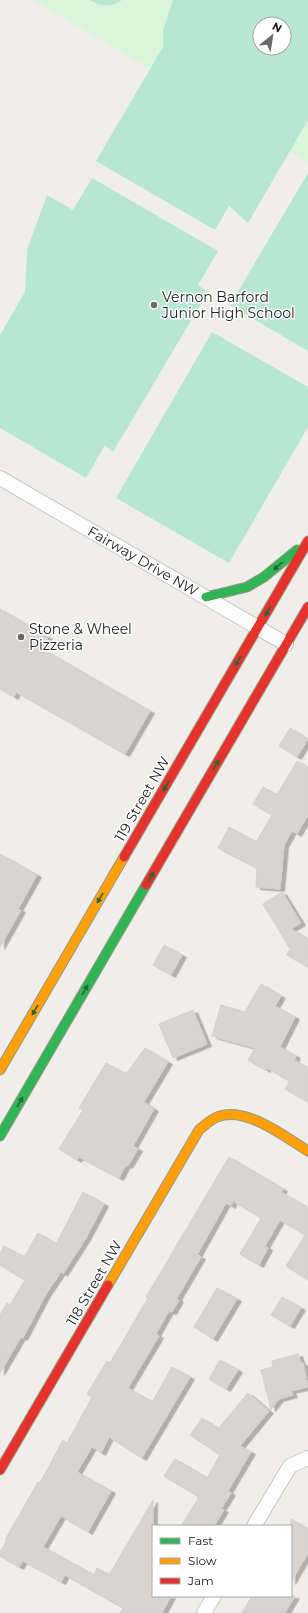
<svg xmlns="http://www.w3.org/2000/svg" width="308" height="1613" font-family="Montserrat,sans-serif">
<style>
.park{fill:#daf5da;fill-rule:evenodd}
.pitch{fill:#b7e6d2;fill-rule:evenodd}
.building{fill:#d7d4d2;stroke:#d3d0cc;filter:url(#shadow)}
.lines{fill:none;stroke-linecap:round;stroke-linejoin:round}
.street-casing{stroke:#c9c8c7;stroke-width:16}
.fast-casing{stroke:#999a82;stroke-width:11}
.slow-casing{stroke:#999a82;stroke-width:11}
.jam-casing{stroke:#999a82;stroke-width:11}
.street{stroke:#fdfcfc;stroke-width:14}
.fast{stroke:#30b455;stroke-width:9}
.slow{stroke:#ff9f0a;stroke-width:9}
.jam{stroke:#e5322d;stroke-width:9}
.oneway{fill:#286439}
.poi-dot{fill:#6a6968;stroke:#fff;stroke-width:1.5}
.labels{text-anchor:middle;stroke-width:3;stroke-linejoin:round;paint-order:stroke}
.poi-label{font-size:14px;fill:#222;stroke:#fff;text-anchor:start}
.street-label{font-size:14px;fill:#222;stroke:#fff}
</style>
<defs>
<filter id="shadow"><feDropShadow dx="4.5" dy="2.5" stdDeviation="0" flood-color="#0004"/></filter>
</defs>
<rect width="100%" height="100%" fill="#f0eeeb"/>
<!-- park -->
<path class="park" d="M33,0H308V162ZM260,24H284V48H260Z"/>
<!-- pitch -->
<g class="pitch">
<path d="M90,0H122C110,8 102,7 90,0Z"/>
<path d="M173,0H308V120L248,223L229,206L215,230L96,161L163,47V30ZM260,24H284V48H260Z"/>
<polygon points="308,173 308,351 230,305"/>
<polygon points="92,178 218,251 198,285 208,292 113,452 105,445 86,478 0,428 0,335 25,292 27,250 47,195 73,210"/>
<polygon points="212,332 308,387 308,427 229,563 116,498"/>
</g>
<!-- building -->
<g class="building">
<polygon points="0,609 48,637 42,649 150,711 125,754 16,692 14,697 0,689"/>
<polygon points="290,728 308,739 297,757 279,746"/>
<polygon points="297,761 308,768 308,815 297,834 292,831 284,845 280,889 256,887 257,868 218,848 229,827 256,842 272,815 253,804 263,787 277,795"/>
<polygon points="0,854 37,875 18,909 21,910 0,947"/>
<polygon points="282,892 301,923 291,929 308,939 308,967 287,955 290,949 263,904"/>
<polygon points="164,945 182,955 171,975 153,965"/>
<polygon points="261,984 281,996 275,1006 295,1017 280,1047 296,1056 294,1060 308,1068 308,1102 285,1089 289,1081 267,1068 266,1070 248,1060 255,1048 212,1036 221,1005 245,1012"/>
<polygon points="193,1010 207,1044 173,1058 159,1024"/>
<polygon points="145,1048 168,1062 144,1102 154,1109 133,1146 138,1149 128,1166 126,1165 119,1178 79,1157 77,1160 59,1149 83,1110 79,1108 106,1063 126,1074"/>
<polygon points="229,1157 283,1189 281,1192 308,1208 308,1280 286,1266 305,1235 280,1220 265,1246 268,1248 259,1265 240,1254 261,1218 233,1201 231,1206 226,1203 197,1255 201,1257 177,1298 179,1300 172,1312 169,1311 156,1334 159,1336 128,1388 152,1402 172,1367 190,1377 142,1458 109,1437 101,1453 92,1447 77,1472 111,1491 88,1532 61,1516 43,1547 94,1575 97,1568 109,1575 153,1500 153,1596 171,1596 162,1613 120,1613 123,1608 65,1575 61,1582 23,1561 19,1567 0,1556 0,1552 7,1540 5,1540 38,1482 40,1483 63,1440 67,1443 92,1397 87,1394 107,1361 110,1363 148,1298 146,1297"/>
<polygon points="83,1192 104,1204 86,1238 63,1274 61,1272 46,1294 23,1338 21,1337 0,1373 0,1315 7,1303 10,1305 25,1280 0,1265 0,1254 4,1246 24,1257 38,1233 56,1244"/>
<polygon points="217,1288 237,1299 213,1339 194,1327"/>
<polygon points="282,1297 301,1308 290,1326 271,1315"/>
<polygon points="298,1354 301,1363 303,1363 308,1387 291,1391 293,1395 279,1399 271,1409 261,1370 273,1367 272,1361"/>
<polygon points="220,1360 238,1370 226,1389 209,1379"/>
<polygon points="248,1393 269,1411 240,1446 251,1452 228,1491 231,1493 221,1509 224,1510 214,1526 181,1526 199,1497 164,1476 175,1459 207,1478 220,1455 190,1435 202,1418 218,1429"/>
<polygon points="291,1519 308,1529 308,1553 291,1582"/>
<polygon points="252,1596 295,1596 285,1613 242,1613"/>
</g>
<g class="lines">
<!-- street casing -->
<g class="street-casing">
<g id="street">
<polyline points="0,478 286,644"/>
<polyline points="254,1526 290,1466 308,1458"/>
<polyline points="204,1613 214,1596"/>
</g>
</g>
<!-- fast casing -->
<g class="fast-casing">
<g id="fast">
<polyline points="206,597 247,587 264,577 297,550"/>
<polyline points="0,1136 146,885"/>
</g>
</g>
<!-- slow casing -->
<g class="slow-casing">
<g id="slow">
<polyline points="0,1070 124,857"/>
<path d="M108,1285L199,1130C205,1125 210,1120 217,1117C245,1105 285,1137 308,1151"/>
</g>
</g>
<!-- jam casing -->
<g class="jam-casing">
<g id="jam">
<polyline points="124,857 308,541"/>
<polyline points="146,885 308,607"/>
<polyline points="0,1470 108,1285"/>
</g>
</g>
<!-- street -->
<use href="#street" class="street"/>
<!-- fast -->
<use href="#fast" class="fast"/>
<!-- slow -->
<use href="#slow" class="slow"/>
<!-- jam -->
<use href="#jam" class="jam"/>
</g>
<!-- one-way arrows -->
<defs><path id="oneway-solid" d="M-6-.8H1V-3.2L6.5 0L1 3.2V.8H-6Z"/></defs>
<g class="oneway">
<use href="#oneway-solid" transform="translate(278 566) rotate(140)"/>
<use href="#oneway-solid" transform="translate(268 611) rotate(120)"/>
<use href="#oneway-solid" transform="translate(238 661) rotate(121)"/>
<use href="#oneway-solid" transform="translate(216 765) rotate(-60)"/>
<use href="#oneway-solid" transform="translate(166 786) rotate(120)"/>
<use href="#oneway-solid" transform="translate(151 877) rotate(-60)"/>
<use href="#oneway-solid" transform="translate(100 898) rotate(120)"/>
<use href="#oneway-solid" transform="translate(85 990) rotate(-60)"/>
<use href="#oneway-solid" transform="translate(35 1010) rotate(120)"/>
<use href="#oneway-solid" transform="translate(20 1102) rotate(-60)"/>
</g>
<!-- markers -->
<g class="poi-dot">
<circle cx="154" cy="305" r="4"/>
<circle cx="21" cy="637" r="4"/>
</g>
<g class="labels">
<!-- poi labels -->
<g class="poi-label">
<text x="162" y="302">Vernon Barford<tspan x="162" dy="16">Junior High School</tspan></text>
<text x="29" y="634">Stone &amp; Wheel<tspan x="29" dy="16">Pizzeria</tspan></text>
</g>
<!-- street labels -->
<g class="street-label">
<text transform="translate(143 561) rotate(30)" y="5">Fairway Drive NW</text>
<text transform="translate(142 799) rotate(-60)" y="5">119 Street NW</text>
<text transform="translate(94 1283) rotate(-60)" y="5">118 Street NW</text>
</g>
</g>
<!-- legend -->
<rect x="152" y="1525" width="140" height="72" fill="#ffffff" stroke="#a7a7a7"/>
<rect x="160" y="1538" width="20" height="6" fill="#30b455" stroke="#a7a7a7"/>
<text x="188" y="1545" font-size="12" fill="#222222">Fast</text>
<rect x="160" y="1558" width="20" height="6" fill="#ff9f0a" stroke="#a7a7a7"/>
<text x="188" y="1565" font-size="12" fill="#222222">Slow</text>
<rect x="160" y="1578" width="20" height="6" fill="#e5322d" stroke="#a7a7a7"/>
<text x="188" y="1585" font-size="12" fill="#222222">Jam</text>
<!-- north arrow -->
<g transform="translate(272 36) rotate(30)"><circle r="19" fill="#ffffff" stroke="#a7a7a7"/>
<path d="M0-3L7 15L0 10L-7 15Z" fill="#6a6968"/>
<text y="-6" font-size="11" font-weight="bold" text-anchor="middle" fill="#222222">N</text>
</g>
</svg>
